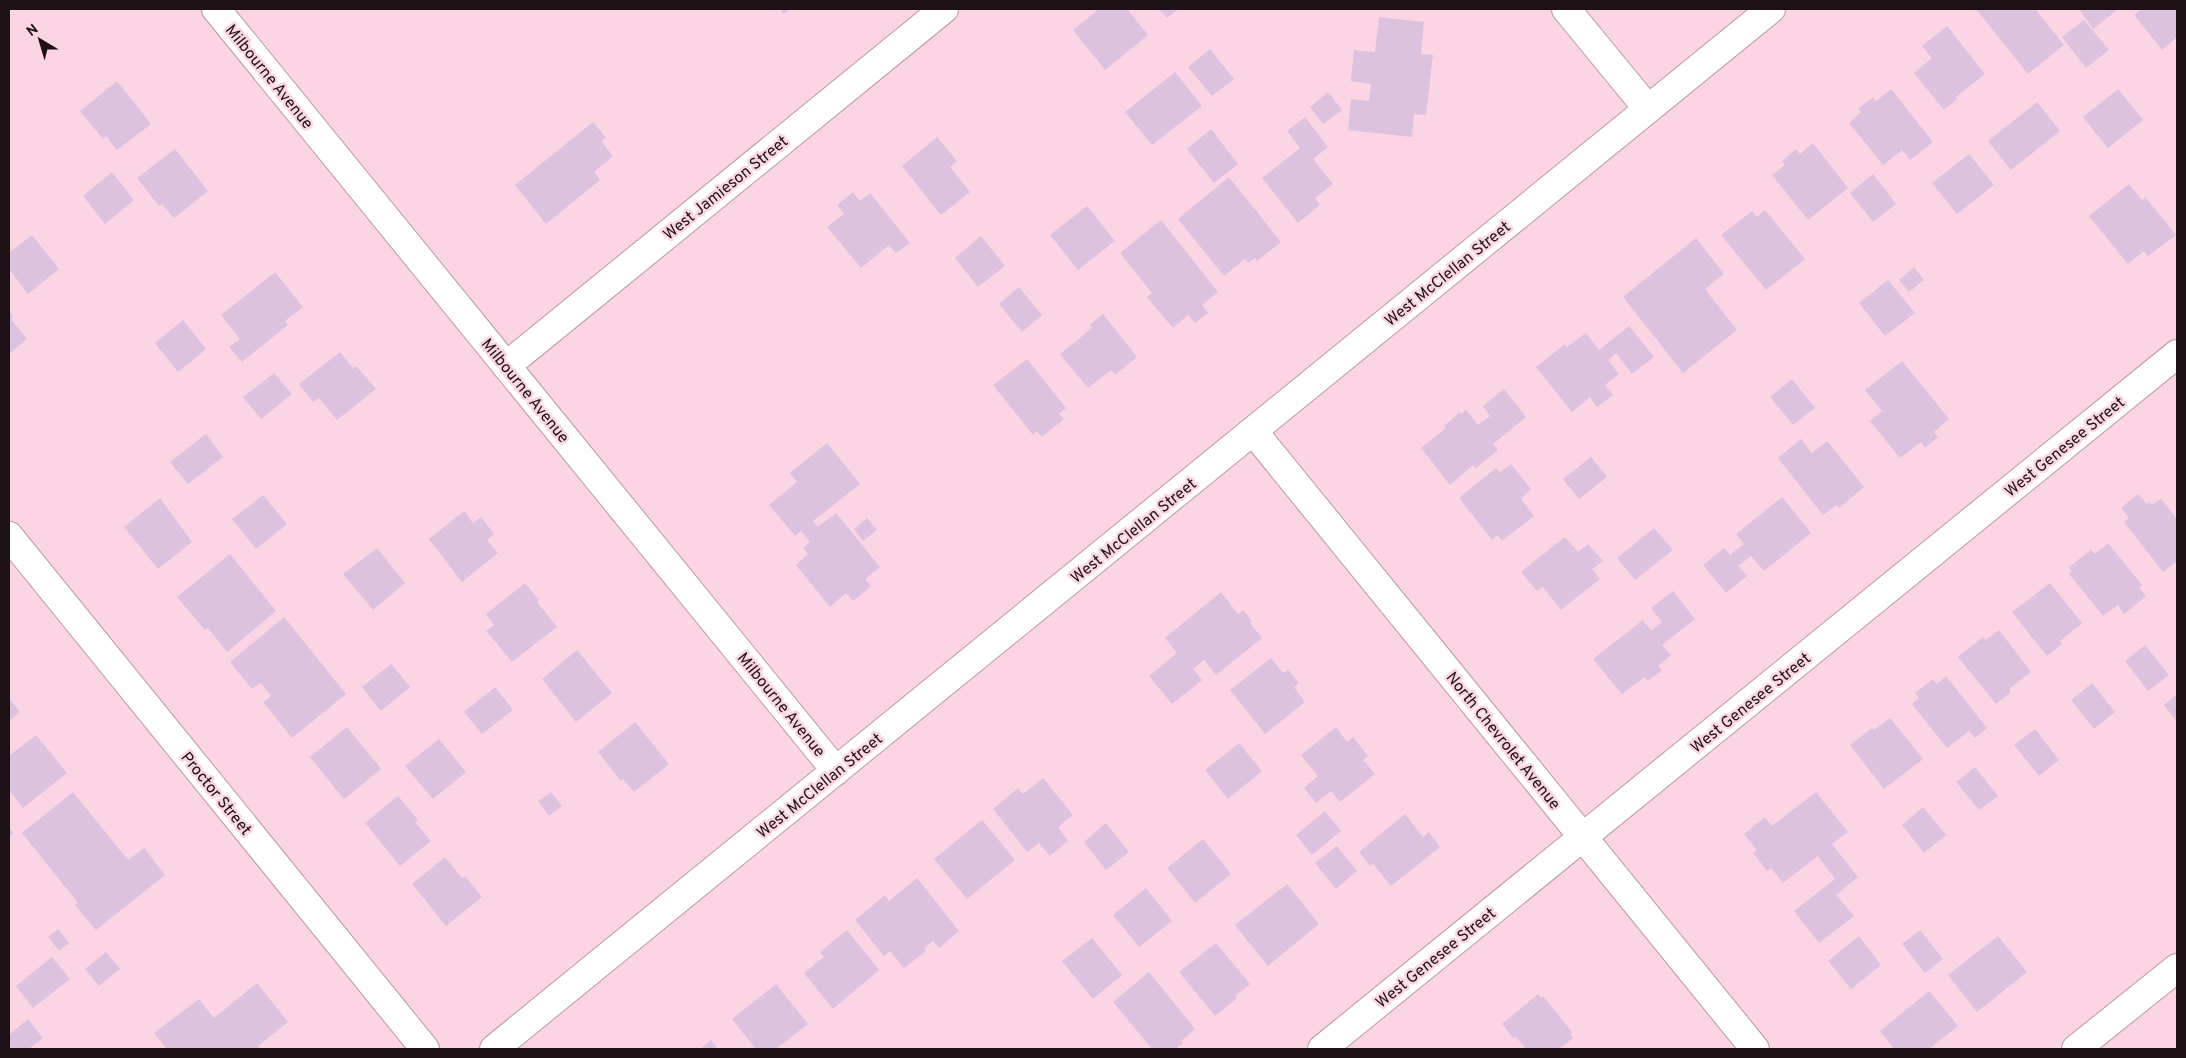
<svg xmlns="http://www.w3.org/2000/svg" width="2186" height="1058" font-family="Overpass,sans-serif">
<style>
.building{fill:#dcc2de}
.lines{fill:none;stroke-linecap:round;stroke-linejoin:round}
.minor-casing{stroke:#bc98a6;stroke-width:30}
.minor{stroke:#fff;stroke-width:28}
.labels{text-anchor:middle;stroke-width:5;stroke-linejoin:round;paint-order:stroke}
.street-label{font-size:16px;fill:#1e1116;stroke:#fcd5e4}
</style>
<rect width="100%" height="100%" fill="#fcd5e4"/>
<!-- building -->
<g class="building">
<polygon points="780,9 790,9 784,14"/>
<polygon points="1099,9 1127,9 1148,35 1105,70 1073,30"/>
<polygon points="1159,9 1179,9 1167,18"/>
<polygon points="1976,9 2035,9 2064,45 2028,74"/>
<polygon points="2079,9 2118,9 2093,29"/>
<polygon points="2141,9 2177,9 2177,37 2162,50 2134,15"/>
<polygon points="1379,17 1424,22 1421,54 1433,55 1426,115 1414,114 1412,137 1348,130 1351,99 1369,101 1371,84 1351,81 1354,50 1375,52"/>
<polygon points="2084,20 2109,50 2086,68 2062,37"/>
<polygon points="1947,26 1985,74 1956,97 1957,99 1944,110 1914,73 1932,58 1922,46"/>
<polygon points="1210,49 1234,79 1212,96 1188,67"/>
<polygon points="1175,72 1202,106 1152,145 1125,112"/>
<polygon points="117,81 151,124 117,150 106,136 103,139 80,111"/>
<polygon points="1891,89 1933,142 1910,160 1902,150 1883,165 1849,123 1861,112 1858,109 1873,97 1876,101"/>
<polygon points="2118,89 2143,120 2108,148 2083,117"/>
<polygon points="1328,92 1342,110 1323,124 1310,107"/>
<polygon points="2037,102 2060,131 2011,170 1988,141"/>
<polygon points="1305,117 1328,147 1313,159 1333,184 1315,198 1320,205 1298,223 1262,178 1300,148 1287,131"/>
<polygon points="593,122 606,138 601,141 613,156 594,172 600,180 546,224 515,185"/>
<polygon points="1211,129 1238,164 1214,183 1187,149"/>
<polygon points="937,137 957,161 950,167 970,192 941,215 902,166"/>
<polygon points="1813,143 1848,188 1808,220 1772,175 1785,165 1782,161 1796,149 1800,154"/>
<polygon points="175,149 208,191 174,218 162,204 159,206 137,178"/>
<polygon points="1969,154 1994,185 1957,214 1932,183"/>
<polygon points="112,172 134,200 105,224 83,196"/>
<polygon points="1873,174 1896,204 1873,222 1850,193"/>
<polygon points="1229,177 1281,242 1257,261 1255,258 1248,263 1245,259 1224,276 1178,219"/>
<polygon points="2129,184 2142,200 2145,197 2176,235 2148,256 2144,251 2128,264 2089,216"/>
<polygon points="853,192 860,201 870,193 910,243 896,253 889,245 861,268 827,227 844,214 837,205"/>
<polygon points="1087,206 1115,241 1078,270 1050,235"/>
<polygon points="1765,210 1805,259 1766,290 1721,235 1752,211 1757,217"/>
<polygon points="1161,220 1218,292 1202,305 1208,313 1195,323 1188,315 1173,328 1147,297 1152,293 1120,253"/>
<polygon points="32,235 59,269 28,294 9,269 9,253"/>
<polygon points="981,236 1005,266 978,287 955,258"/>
<polygon points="1696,238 1724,274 1705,289 1737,330 1683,373 1623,297"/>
<polygon points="1914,267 1924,280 1909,292 1899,280"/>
<polygon points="275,272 303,307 285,321 288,325 242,362 229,347 240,339 221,315"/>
<polygon points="1888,280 1915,313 1885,336 1859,303"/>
<polygon points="1019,287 1042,315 1022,332 999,304"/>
<polygon points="9,311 13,317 11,319 27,339 9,354"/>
<polygon points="1103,314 1137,357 1115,375 1111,370 1088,388 1060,354 1092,328 1090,325"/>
<polygon points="183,320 206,349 178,372 155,343"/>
<polygon points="1629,326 1654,357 1632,374 1616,353 1608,360 1619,374 1605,385 1613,395 1597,407 1590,397 1572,412 1536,367 1565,344 1567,347 1586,333 1599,350"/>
<polygon points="340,352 353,368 356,366 376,389 337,420 319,398 313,402 299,384"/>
<polygon points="1027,359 1066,408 1059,414 1064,419 1042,437 1037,431 1033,435 993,385"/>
<polygon points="1902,361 1949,419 1934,432 1938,437 1925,448 1921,442 1900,458 1870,421 1882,411 1865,390"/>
<polygon points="274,373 292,394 261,419 243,397"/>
<polygon points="1792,379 1815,408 1793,425 1770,397"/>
<polygon points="1504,389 1526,417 1493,444 1498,450 1476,468 1473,465 1450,485 1421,448 1446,428 1444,426 1460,412 1462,414 1466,410 1478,425 1490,416 1483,406"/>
<polygon points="206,434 223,457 188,484 170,462"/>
<polygon points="1801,439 1812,453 1827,441 1864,487 1839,508 1837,505 1823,515 1778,458"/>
<polygon points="827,443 860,484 813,521 818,527 836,513 880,567 865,579 871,586 853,601 846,593 830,607 796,565 808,554 803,548 810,542 801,531 795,536 769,505 797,482 790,473"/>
<polygon points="1591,457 1607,477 1579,499 1563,479"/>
<polygon points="1511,464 1531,489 1521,499 1534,516 1502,541 1497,535 1492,540 1459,498 1496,468 1500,472"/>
<polygon points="2138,494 2147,504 2149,502 2152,505 2161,499 2177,519 2177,561 2163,572 2124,522 2129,518 2121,508"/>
<polygon points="263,495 287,524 256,549 232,519"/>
<polygon points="1782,497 1811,533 1764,571 1751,556 1738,566 1747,576 1726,593 1703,565 1724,548 1730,555 1744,544 1736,534"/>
<polygon points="160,498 192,542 158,569 124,527"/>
<polygon points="464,511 473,523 481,517 494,534 487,540 498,553 462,582 429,539"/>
<polygon points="867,518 877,530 863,541 854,529"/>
<polygon points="1654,528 1673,550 1635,580 1617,558"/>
<polygon points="1565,537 1578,552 1588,544 1603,561 1592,569 1600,579 1561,610 1543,587 1537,591 1521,572"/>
<polygon points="2108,543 2142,585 2139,588 2146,596 2124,614 2118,605 2103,616 2069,574 2072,572 2069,567 2091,550 2095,554"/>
<polygon points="377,548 405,583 373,610 343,574"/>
<polygon points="230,554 276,611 227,652 208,628 205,630 177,597"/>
<polygon points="525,583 539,600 537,602 557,627 512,662 486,631 494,625 486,614"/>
<polygon points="2050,583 2082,623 2060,641 2062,644 2047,656 2012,612"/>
<polygon points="1673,591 1695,619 1662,645 1671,655 1658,666 1662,670 1648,681 1644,677 1622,694 1593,659 1643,620 1651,631 1662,622 1651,608"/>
<polygon points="1221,592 1238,614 1243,610 1252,621 1250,623 1262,638 1216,675 1204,660 1193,669 1202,680 1172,704 1149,676 1177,653 1165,638"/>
<polygon points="284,617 346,694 292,738 263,702 271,696 261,683 252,689 230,662"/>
<polygon points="1999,630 2031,672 2009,689 2011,692 1996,704 1958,657 1983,637 1986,640"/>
<polygon points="2145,645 2169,675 2148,691 2125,661"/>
<polygon points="577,650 612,693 576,722 542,679"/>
<polygon points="1271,658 1283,673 1288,670 1299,683 1294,687 1305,702 1265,734 1230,690"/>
<polygon points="391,664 410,687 381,711 362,687"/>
<polygon points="1946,676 1987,728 1975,738 1969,731 1947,748 1912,704 1919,698 1915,693 1933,679 1937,684"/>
<polygon points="2092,683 2115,712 2094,729 2071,700"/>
<polygon points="495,687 513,710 482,734 464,712"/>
<polygon points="2177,694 2177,722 2164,705"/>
<polygon points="9,698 20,712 9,721"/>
<polygon points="1890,718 1923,759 1884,789 1850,745 1872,728 1874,730"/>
<polygon points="635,722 669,764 634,792 623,779 621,781 598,752"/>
<polygon points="347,727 381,769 344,799 310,757"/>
<polygon points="1336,727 1347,742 1353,737 1368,756 1363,760 1375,774 1340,802 1331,791 1316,803 1304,788 1318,776 1301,755"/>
<polygon points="2035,729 2059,760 2039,776 2014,745"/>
<polygon points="36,735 67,773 23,808 9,790 9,756"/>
<polygon points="439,739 466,772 433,799 405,766"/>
<polygon points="1239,743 1262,771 1228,799 1205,770"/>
<polygon points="1975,767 1998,796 1979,810 1956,782"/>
<polygon points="1043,778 1073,815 1058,827 1068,841 1050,856 1039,843 1027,852 993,809 1018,788 1023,794"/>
<polygon points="73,792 128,860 144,848 165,875 96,930 75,905 78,903 22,833"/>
<polygon points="551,792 562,806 549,816 538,801"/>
<polygon points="1816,792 1848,832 1832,844 1858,877 1836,895 1854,916 1819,943 1794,911 1835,879 1818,856 1783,883 1771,868 1767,871 1753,853 1757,850 1744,834 1765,817 1772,826"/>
<polygon points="398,796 418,820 415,822 431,841 400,866 365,823"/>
<polygon points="1923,807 1946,835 1924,853 1902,825"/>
<polygon points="1325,811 1341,831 1312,855 1296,835"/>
<polygon points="1405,814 1423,837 1429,832 1440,847 1391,886 1373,864 1370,866 1359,852"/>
<polygon points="982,820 1015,860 967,899 934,859"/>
<polygon points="1106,823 1129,852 1106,870 1084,842"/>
<polygon points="9,827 13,833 9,837"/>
<polygon points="1203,839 1231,874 1195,903 1167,868"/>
<polygon points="1337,846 1357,871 1336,889 1315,863"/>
<polygon points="445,857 462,878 465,876 482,897 446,926 412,884"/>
<polygon points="917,878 959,931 939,948 933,941 924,948 926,951 904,968 890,951 884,956 855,920 885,895 889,901"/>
<polygon points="1287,884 1319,924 1268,966 1235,925"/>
<polygon points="1146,888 1172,921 1139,947 1113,915"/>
<polygon points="58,929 69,943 59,951 48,937"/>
<polygon points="847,930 879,970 833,1009 804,973 824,957 820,952"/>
<polygon points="1920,930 1943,959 1925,973 1902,944"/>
<polygon points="1859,936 1881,965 1851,989 1828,961"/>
<polygon points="1998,936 2027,972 1977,1012 1948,975"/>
<polygon points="1092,938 1122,975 1093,999 1062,961"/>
<polygon points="1216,943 1250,984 1235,996 1237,998 1215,1016 1179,972"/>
<polygon points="106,952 120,969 99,986 85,969"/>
<polygon points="52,957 70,979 33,1008 16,986"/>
<polygon points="1149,972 1195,1029 1181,1041 1183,1043 1175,1049 1152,1049 1113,1002"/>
<polygon points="257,983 288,1022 258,1046 261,1049 167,1049 154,1033 199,999 214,1018"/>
<polygon points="776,984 808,1024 776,1049 756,1049 732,1019"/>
<polygon points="1929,991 1958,1026 1929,1049 1894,1049 1880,1031"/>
<polygon points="1538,994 1541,998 1543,996 1572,1032 1570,1034 1573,1038 1559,1049 1526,1049 1516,1037 1513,1038 1502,1024"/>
<polygon points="28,1019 43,1038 29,1049 9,1049 9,1035"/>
<polygon points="711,1040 718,1049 700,1049"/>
</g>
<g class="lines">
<!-- minor casing -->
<g class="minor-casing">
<g id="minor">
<polyline points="216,9 836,771"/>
<polyline points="1566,9 1648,109"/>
<polyline points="506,366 944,9"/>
<polyline points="1253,431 1755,1049"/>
<polyline points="9,536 425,1049"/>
<polyline points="494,1049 1771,9"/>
<polyline points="1322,1049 2177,354"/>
<polyline points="2076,1049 2177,968"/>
</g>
</g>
<!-- minor -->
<use href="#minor" class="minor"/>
</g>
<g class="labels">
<!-- street labels -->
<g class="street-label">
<text transform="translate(270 76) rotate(51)" y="6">Milbourne Avenue</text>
<text transform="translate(725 187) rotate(-39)" y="6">West Jamieson Street</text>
<text transform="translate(1447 273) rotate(-39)" y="6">West McClellan Street</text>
<text transform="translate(526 390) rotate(51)" y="6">Milbourne Avenue</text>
<text transform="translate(2064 446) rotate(-39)" y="6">West Genesee Street</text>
<text transform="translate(1133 530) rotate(-39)" y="6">West McClellan Street</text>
<text transform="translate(1750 702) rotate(-39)" y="6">West Genesee Street</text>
<text transform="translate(782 704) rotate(51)" y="6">Milbourne Avenue</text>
<text transform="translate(1504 740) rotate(51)" y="6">North Chevrolet Avenue</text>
<text transform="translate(819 785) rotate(-39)" y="6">West McClellan Street</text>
<text transform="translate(217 793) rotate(51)" y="6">Proctor Street</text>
<text transform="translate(1435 957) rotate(-39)" y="6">West Genesee Street</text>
</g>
</g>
<!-- border -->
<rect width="2186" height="1058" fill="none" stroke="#1e1116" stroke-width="20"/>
<!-- north arrow -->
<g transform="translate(40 40) rotate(322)" stroke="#fcd5e4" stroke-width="4" paint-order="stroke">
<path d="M0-4L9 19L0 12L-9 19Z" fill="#1e1116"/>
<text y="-8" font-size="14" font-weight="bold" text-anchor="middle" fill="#1e1116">N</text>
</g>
</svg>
